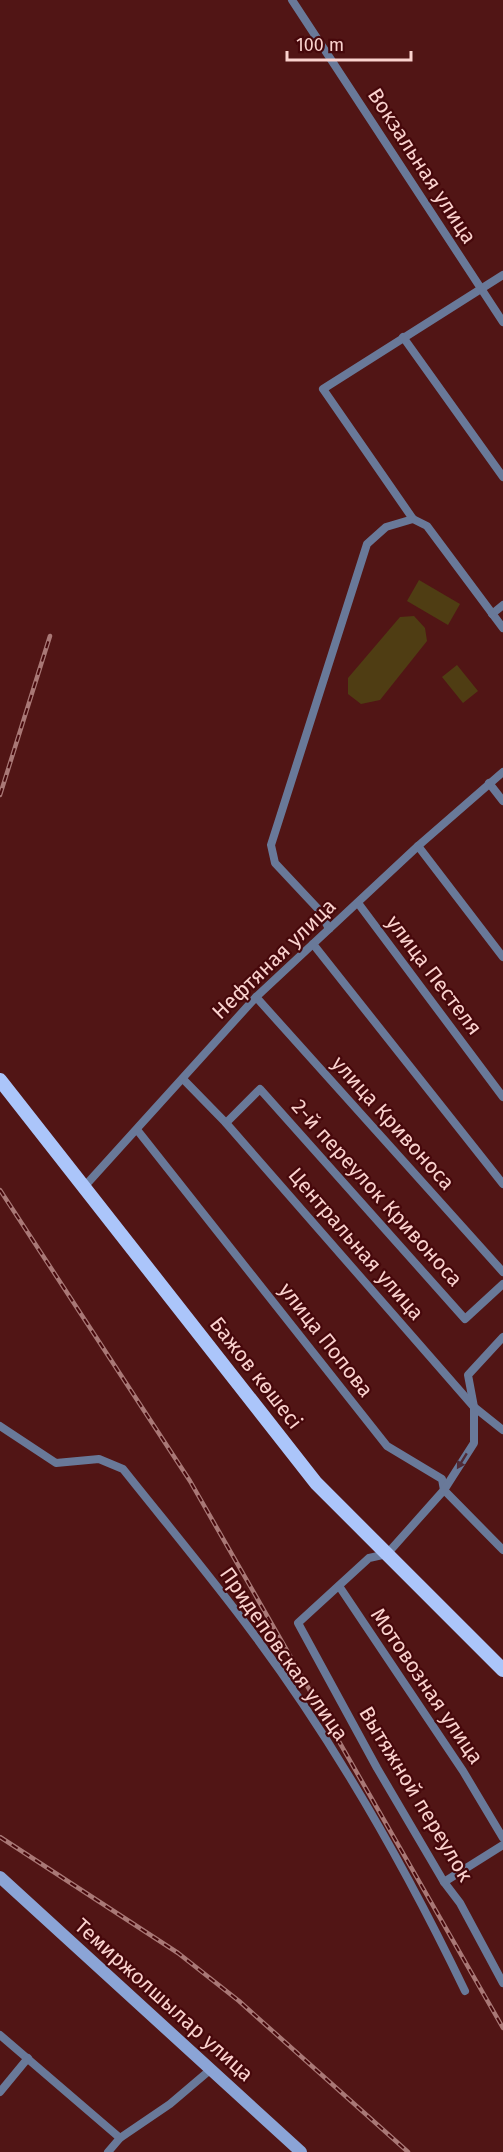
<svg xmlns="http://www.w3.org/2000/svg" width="503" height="2152" font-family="'Fira Sans',sans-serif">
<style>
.green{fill:#4f3d13}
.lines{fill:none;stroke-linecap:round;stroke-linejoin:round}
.street{stroke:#697999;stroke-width:8}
.secondary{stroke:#8ba4d6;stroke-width:12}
.primary{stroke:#abc5fa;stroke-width:14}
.rail-casing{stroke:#a97876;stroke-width:4.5}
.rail{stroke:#46080b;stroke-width:2;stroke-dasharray:7;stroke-linecap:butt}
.oneway{fill:#502a36}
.labels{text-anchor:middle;stroke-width:4.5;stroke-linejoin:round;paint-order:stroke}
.street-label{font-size:21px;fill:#fad2ce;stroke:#46080b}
</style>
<rect width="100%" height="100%" fill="#511515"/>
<!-- green -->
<g class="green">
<polygon points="419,580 460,604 448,625 407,601"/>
<polygon points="414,616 425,628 427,641 380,700 361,704 348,694 348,678 400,617"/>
<polygon points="457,665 478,691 463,703 442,677"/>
</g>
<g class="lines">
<!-- street -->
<g class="street">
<polyline points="292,0 503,322"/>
<polyline points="503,275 323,389 413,519 427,526 503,628"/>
<polyline points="403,337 503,477"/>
<polyline points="492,614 503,605"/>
<polyline points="489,783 503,801"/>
<polyline points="418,846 503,957"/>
<polyline points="358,903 503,1097"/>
<polyline points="329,929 320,911 275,863 271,845 367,544 386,527 413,519"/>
<polyline points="313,944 503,1184"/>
<polyline points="256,997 503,1272"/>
<polyline points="183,1079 226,1123 474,1407 503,1430"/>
<polyline points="226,1123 260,1089 465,1319 503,1284"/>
<polyline points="138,1131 387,1446 442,1479 444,1490 503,1550"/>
<polyline points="84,1187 256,997 418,846 503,772"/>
<polyline points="503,1337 468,1375 474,1407 474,1443 444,1490 387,1554 369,1558 298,1623 377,1768 444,1882 460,1903 503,1983"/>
<path d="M0,1426L56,1463L99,1459L123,1469C166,1523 211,1577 252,1632C335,1743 405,1866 465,1991"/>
<polyline points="339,1586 463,1771 503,1838"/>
<polyline points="444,1882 503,1845"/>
<polyline points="0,2035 120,2138"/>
<polyline points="0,2092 28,2058"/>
<polyline points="108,2152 120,2138 170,2104 210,2070"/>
</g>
<!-- secondary -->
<polyline class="secondary" points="0,1877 301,2152"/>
<!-- primary -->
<polyline class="primary" points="0,1080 316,1483 503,1670"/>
<!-- rail casing -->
<g class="rail-casing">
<g id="rail">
<polyline points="0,795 50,636"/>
<polyline points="0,1190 190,1481 503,2028"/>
<polyline points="0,1837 178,1953 239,2001 408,2152"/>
</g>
</g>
<!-- rail -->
<use href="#rail" class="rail"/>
</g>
<!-- one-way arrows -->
<defs><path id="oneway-solid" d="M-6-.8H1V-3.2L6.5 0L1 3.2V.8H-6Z" transform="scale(1.5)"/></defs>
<use class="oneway" href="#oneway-solid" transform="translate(462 1461) rotate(122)"/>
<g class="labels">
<!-- street labels -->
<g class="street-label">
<text transform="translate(422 166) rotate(57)" y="7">Вокзальная улица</text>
<text transform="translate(274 959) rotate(-44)" y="7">Нефтяная улица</text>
<text transform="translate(434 975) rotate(53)" y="7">улица Пестеля</text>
<text transform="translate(393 1123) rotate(48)" y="7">улица Кривоноса</text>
<text transform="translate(377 1193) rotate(48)" y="7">2-й переулок Кривоноса</text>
<text transform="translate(356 1244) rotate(49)" y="7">Центральная улица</text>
<text transform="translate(326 1340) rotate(52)" y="7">улица Попова</text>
<text transform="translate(256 1373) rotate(52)" y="7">Бажов көшесі</text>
<text transform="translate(284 1654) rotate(55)" y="7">Придеповская улица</text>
<text transform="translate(427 1686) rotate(56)" y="7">Мотовозная улица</text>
<text transform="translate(416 1794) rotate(59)" y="7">Вытяжной переулок</text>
<text transform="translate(164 2000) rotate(42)" y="7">Темиржолшылар улица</text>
</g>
</g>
<!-- scale -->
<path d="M287 51v9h124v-9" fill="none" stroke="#fad2ce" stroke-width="3"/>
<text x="296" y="51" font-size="18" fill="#fad2ce" stroke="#46080b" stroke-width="4.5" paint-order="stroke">100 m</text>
</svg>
